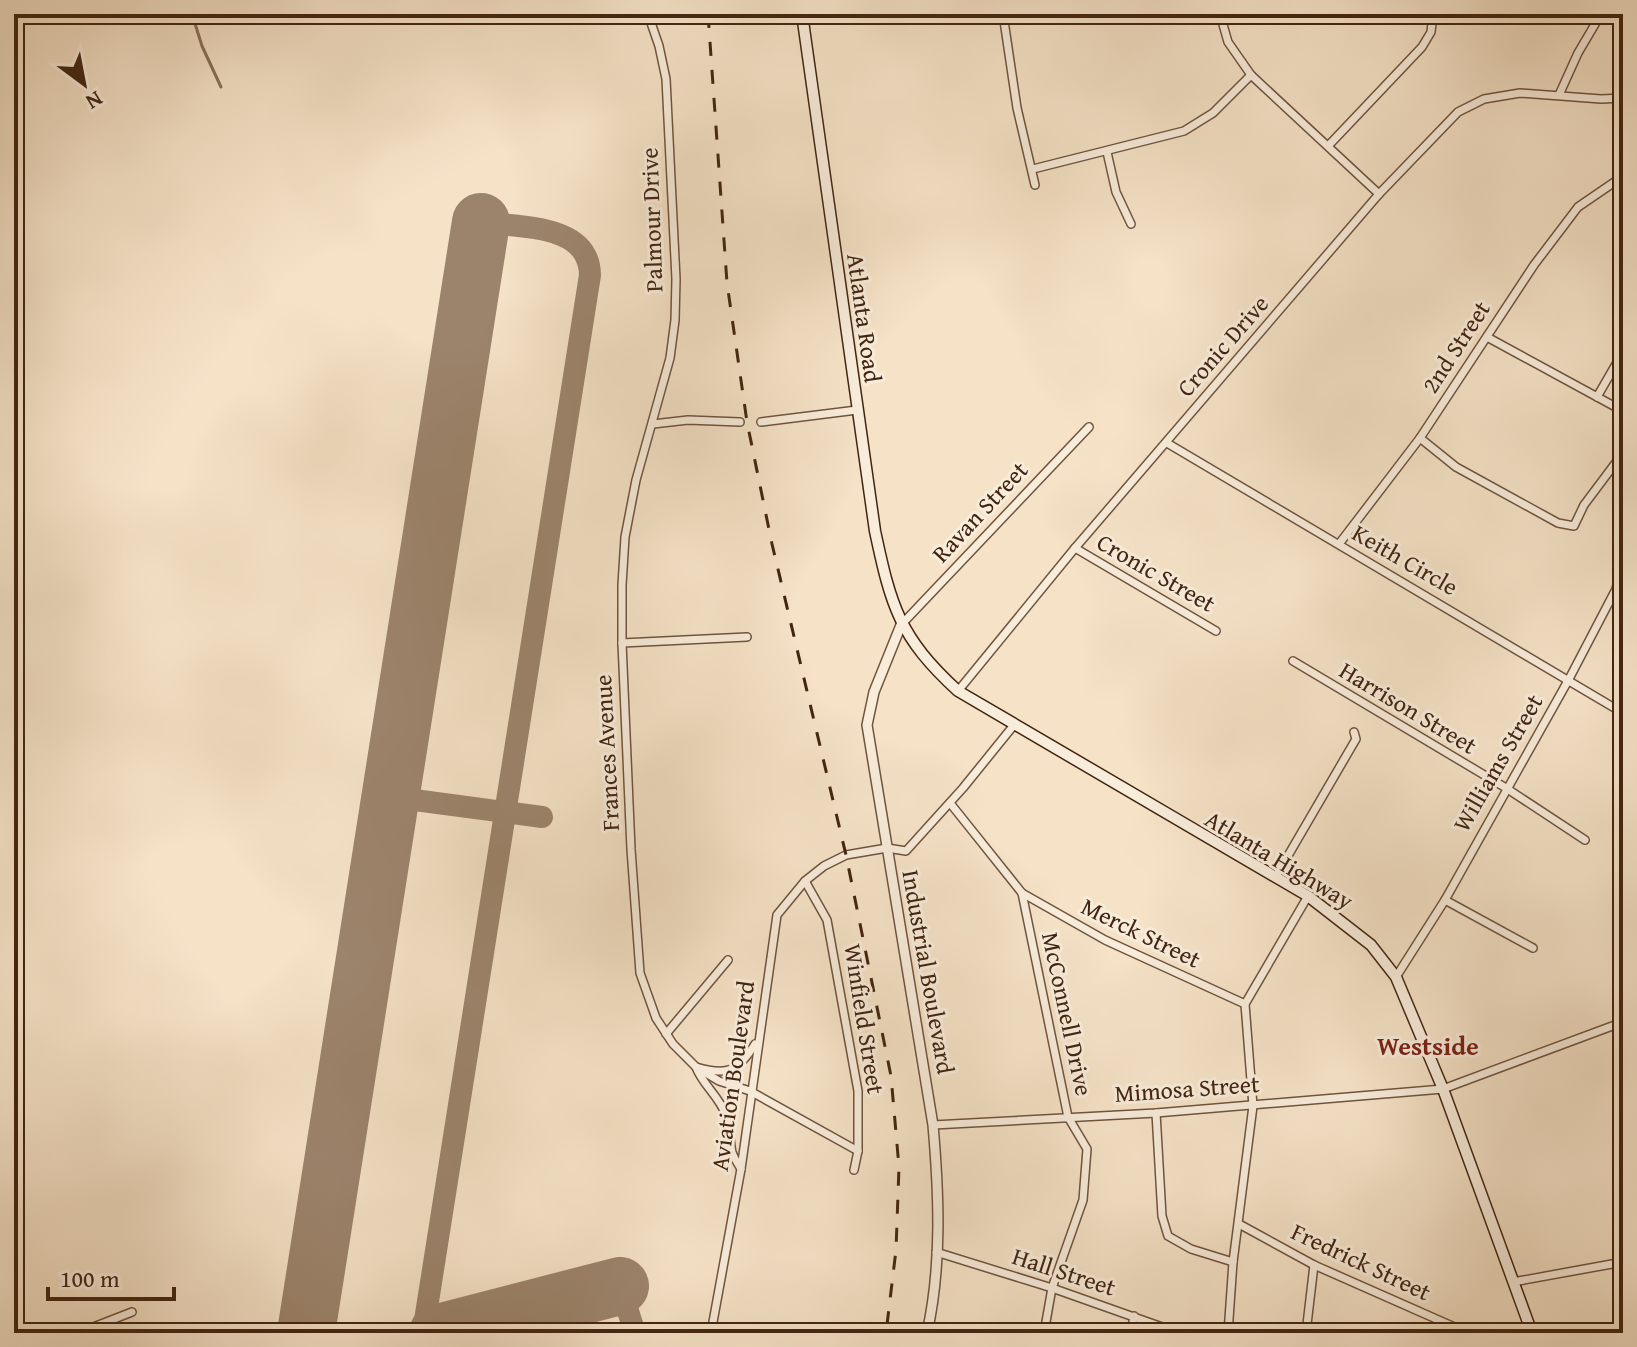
<svg xmlns="http://www.w3.org/2000/svg" width="1637" height="1347" font-family="'Gentium Book Plus',serif">
<style>
.lines{fill:none;stroke-linecap:round;stroke-linejoin:round}
.stream{stroke:#897059;stroke-width:3}
.taxiway{stroke:#9c846c;stroke-width:22}
.runway{stroke:#9c846c;stroke-width:58}
.minor-casing{stroke:#6f543e;stroke-width:10}
.tertiary-casing{stroke:#6f543e;stroke-width:12}
.secondary-casing{stroke:#422511;stroke-width:13}
.minor{stroke:#f8ecdb;stroke-width:7}
.tertiary{stroke:#f8ecdb;stroke-width:9}
.secondary{stroke:#f8ecdb;stroke-width:10}
.rail{stroke:#422511;stroke-width:3;stroke-dasharray:14 14;stroke-linecap:butt}
.labels{text-anchor:middle;stroke-width:6;stroke-linejoin:round;paint-order:stroke}
.street-label{font-size:24px;fill:#422511;stroke:#f8ecdb}
.neighbourhood-label{font-size:26px;font-weight:bold;fill:#7a1f14;stroke:#f8ecdb}
</style>
<rect width="100%" height="100%" fill="#f5e2c7"/>
<filter id="stains"><feTurbulence type="fractalNoise" baseFrequency=".0025" numOctaves="4"/><feColorMatrix values="0 0 0 0 .2 0 0 0 0 .09 0 0 0 0 .02 0 0 0 .5 -.17"/></filter>
<radialGradient id="worn" r=".72"><stop offset=".6" stop-color="#630" stop-opacity="0"/><stop offset="1" stop-color="#630" stop-opacity=".3"/></radialGradient>
<g class="lines">
<!-- stream -->
<polyline class="stream" points="192,14 202,46 221,87"/>
<!-- taxiway -->
<g class="taxiway">
<polyline points="392,797 542,817"/>
<polyline points="620,1286 635,1333"/>
<path d="M423,1333L590,275C589,223 520,228 481,222"/>
</g>
<!-- runway -->
<g class="runway">
<polyline points="306,1333 481,222"/>
<polyline points="438,1333 620,1286"/>
</g>
<!-- minor casing -->
<g class="minor-casing">
<g id="minor">
<polyline points="648,14 659,46 666,79 676,279 675,320 670,358 636,480 625,537 622,585 622,643 631,849 640,973 656,1018 673,1044 696,1067 719,1081 750,1091 858,1151"/>
<polyline points="1003,14 1017,108 1035,185"/>
<polyline points="1220,14 1228,42 1251,75 1379,194"/>
<polyline points="1559,95 1578,53 1601,14"/>
<polyline points="1329,145 1422,47 1431,32 1433,14"/>
<polyline points="1107,152 1116,192 1131,224"/>
<polyline points="1033,169 1184,131 1213,113 1251,75"/>
<polyline points="1487,337 1623,411"/>
<polyline points="1597,397 1623,352"/>
<polyline points="761,422 857,410"/>
<polyline points="653,424 688,420 740,422"/>
<polyline points="1420,438 1456,467 1558,523 1574,526 1584,505 1623,453"/>
<polyline points="1167,443 1623,713"/>
<polyline points="1339,544 1420,438 1534,265 1578,207 1616,181 1623,186"/>
<polyline points="1075,548 1216,631"/>
<polyline points="901,625 1089,427"/>
<polyline points="622,643 747,637"/>
<polyline points="1293,661 1506,788 1585,840"/>
<polyline points="958,691 1075,548 1379,194 1458,112 1484,99 1520,93 1601,99 1623,98"/>
<polyline points="950,803 1022,893 1068,1117 1087,1149 1083,1200 1052,1288 1044,1333"/>
<polyline points="1275,878 1356,739 1354,732"/>
<polyline points="805,881 827,920 858,1091 858,1151 854,1170"/>
<polyline points="1022,893 1105,940 1245,1004"/>
<polyline points="1445,900 1533,948"/>
<polyline points="1396,977 1445,900 1569,679 1616,589 1623,562"/>
<polyline points="666,1034 728,960"/>
<polyline points="1156,1113 1162,1216 1168,1236 1191,1249 1233,1262"/>
<polyline points="933,1125 1156,1113 1443,1089 1623,1022"/>
<path d="M741,1169C738,1164 734,1158 732,1152C729,1140 731,1127 726,1115C719,1096 702,1084 696,1067C727,1076 738,1072 755,1044"/>
<polyline points="1239,1224 1314,1265 1468,1333"/>
<polyline points="936,1252 1052,1288 1179,1333"/>
<polyline points="1513,1282 1623,1262"/>
<polyline points="78,1333 132,1312"/>
<polyline points="711,1333 741,1169 777,915 805,881 824,866 846,855 887,848 906,851 963,788 1014,725"/>
<polyline points="1131,1333 1134,1316"/>
<polyline points="1228,1333 1233,1262 1253,1106 1245,1004 1308,896"/>
<polyline points="1306,1333 1314,1265"/>
</g>
</g>
<!-- tertiary casing -->
<g class="tertiary-casing">
<path id="tertiary" d="M901,625L874,692L867,725L933,1125C939,1194 942,1265 927,1333"/>
</g>
<!-- secondary casing -->
<g class="secondary-casing">
<path id="secondary" d="M802,14L875,531C891,606 899,637 958,691L1308,896L1371,945L1396,977L1443,1089L1532,1333"/>
</g>
<!-- minor -->
<use href="#minor" class="minor"/>
<!-- tertiary -->
<use href="#tertiary" class="tertiary"/>
<!-- secondary -->
<use href="#secondary" class="secondary"/>
<!-- rail -->
<polyline class="rail" points="708,14 727,283 747,422 772,544 846,855 891,1076 899,1167 896,1250 886,1333"/>
</g>
<g class="labels">
<!-- street labels -->
<g class="street-label">
<text transform="translate(652 220) rotate(-92)" y="8">Palmour Drive</text>
<text transform="translate(864 318) rotate(82)" y="8">Atlanta Road</text>
<text transform="translate(1223 346) rotate(-49)" y="8">Cronic Drive</text>
<text transform="translate(1456 347) rotate(-57)" y="8">2nd Street</text>
<text transform="translate(980 512) rotate(-47)" y="8">Ravan Street</text>
<text transform="translate(1405 560) rotate(30)" y="8">Keith Circle</text>
<text transform="translate(1156 573) rotate(30)" y="8">Cronic Street</text>
<text transform="translate(1408 708) rotate(31)" y="8">Harrison Street</text>
<text transform="translate(607 753) rotate(-93)" y="8">Frances Avenue</text>
<text transform="translate(1498 763) rotate(-60)" y="8">Williams Street</text>
<text transform="translate(1279 860) rotate(31)" y="8">Atlanta Highway</text>
<text transform="translate(1141 933) rotate(26)" y="8">Merck Street</text>
<text transform="translate(928 972) rotate(80)" y="8">Industrial Boulevard</text>
<text transform="translate(1067 1014) rotate(78)" y="8">McConnell Drive</text>
<text transform="translate(864 1019) rotate(81)" y="8">Winfield Street</text>
<text transform="translate(733 1076) rotate(-82)" y="8">Aviation Boulevard</text>
<text transform="translate(1187 1089) rotate(-4)" y="8">Mimosa Street</text>
<text transform="translate(1361 1262) rotate(25)" y="8">Fredrick Street</text>
<text transform="translate(1064 1272) rotate(18)" y="8">Hall Street</text>
</g>
<!-- neighbourhood labels -->
<g class="neighbourhood-label">
<text x="1428" y="1055">Westside</text>
</g>
</g>
<!-- margin -->
<rect width="1637" height="1347" fill="none" stroke="#f5e2c7" stroke-width="48"/>
<rect x="16" y="16" width="1605" height="1315" fill="none" stroke="#422511" stroke-width="4"/>
<rect x="24" y="24" width="1589" height="1299" fill="none" stroke="#422511" stroke-width="2"/>
<!-- north arrow -->
<g transform="translate(84 84) rotate(148)" stroke="#f8ecdb" stroke-width="6" paint-order="stroke">
<path d="M0-6L14 30L0 20L-14 30Z" fill="#422511"/>
<text y="-12" font-size="22" font-weight="bold" text-anchor="middle" fill="#422511">N</text>
</g>
<!-- scale -->
<path d="M48 1287v12h126v-12" fill="none" stroke="#422511" stroke-width="4"/>
<text x="60" y="1287" font-size="24" fill="#422511" stroke="#f8ecdb" stroke-width="6" paint-order="stroke">100 m</text>
<rect width="100%" height="100%" filter="url(#stains)"/>
<rect width="100%" height="100%" fill="url(#worn)"/>
</svg>
